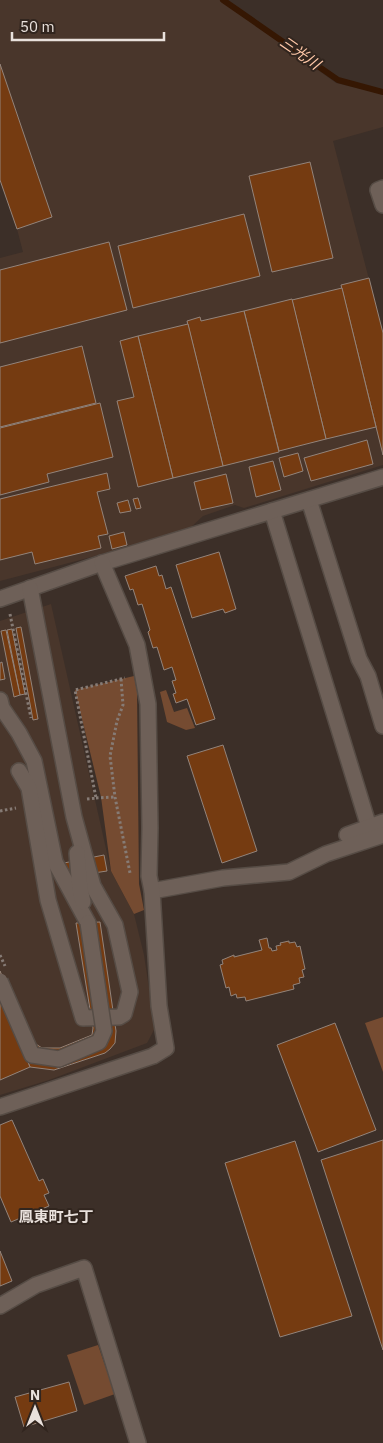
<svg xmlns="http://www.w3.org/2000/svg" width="383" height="1443" font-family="'IBM Plex Sans','Noto Sans JP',sans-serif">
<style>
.built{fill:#49362b}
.green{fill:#754b31}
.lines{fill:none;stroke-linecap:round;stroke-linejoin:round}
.stream{stroke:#351703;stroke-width:6}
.building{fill:#753b11;stroke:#93847b}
.minor-casing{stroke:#564c45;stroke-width:18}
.path{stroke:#867b75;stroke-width:3;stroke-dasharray:2.5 2.5;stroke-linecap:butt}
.minor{stroke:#6e6058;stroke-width:15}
.minor-bridge-casing{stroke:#564c45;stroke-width:18;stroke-linecap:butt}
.minor-bridge{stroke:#6e6058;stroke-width:15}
.labels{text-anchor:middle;stroke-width:4;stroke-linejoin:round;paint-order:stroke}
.water-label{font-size:15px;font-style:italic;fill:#ffc8a8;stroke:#31251e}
.neighbourhood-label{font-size:15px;font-weight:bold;fill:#e9e1dc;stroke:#31251e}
</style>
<rect width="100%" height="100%" fill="#3c2f28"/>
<!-- built -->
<g class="built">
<polygon points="0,0 220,0 336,83 383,94 383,127 333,141 383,333 383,465 244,508 235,505 203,516 188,530 84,559 0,581 0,258 23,252 17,229 0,180"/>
<polygon points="51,604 111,871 134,914 144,955 155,1028 147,1043 49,1080 0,1095 0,621"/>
</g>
<!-- green -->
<g class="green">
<polygon points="134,676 137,691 139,884 144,910 134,914 111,871 101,797 75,690"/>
<polygon points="166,690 174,712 187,708 195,728 186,730 167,722 160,692"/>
<polygon points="383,1017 383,1072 365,1023"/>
<polygon points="98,1345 115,1394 84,1405 67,1355"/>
</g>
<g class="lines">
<!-- stream -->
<polyline class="stream" points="223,0 338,80 383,92"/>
</g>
<!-- building -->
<g class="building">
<polygon points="0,64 52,217 17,229 0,180"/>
<polygon points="310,162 333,258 272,272 249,176"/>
<polygon points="244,214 260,276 133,308 118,246"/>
<polygon points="109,242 127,310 0,343 0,270"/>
<polygon points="369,278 383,333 383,455 341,285"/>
<polygon points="342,288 376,427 326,439 292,300"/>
<polygon points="292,299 326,439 279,451 244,311"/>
<polygon points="244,311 279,452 223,466 187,321 200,317 201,321"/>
<polygon points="188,324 223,466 173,478 138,336"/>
<polygon points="138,336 173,478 138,487 117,401 134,397 120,341"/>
<polygon points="82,346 96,403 0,427 0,367"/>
<polygon points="100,403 113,457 47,474 49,482 0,495 0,428"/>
<polygon points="367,440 373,464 311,481 304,458"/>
<polygon points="298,453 303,471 284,477 279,458"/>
<polygon points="273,461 281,490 256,497 249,467"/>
<polygon points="107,473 110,489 97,492 108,534 98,536 101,548 35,564 32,552 0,560 0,499"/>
<polygon points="226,474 233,503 201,510 194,482"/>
<polygon points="138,498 141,508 136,509 133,499"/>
<polygon points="128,500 131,511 120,513 117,503"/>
<polygon points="124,532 127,545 112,549 109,536"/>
<polygon points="219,552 236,609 225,613 223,609 192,618 176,565"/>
<polygon points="156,566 159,576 162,575 166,589 171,587 215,719 196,725 187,699 176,703 173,694 176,693 172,681 176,680 172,667 164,670 157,647 153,648 148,632 150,630 142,604 138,605 133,589 130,590 125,576"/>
<polygon points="21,627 38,719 33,720 16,628"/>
<polygon points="12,629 25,694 20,695 7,630"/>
<polygon points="6,630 20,695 14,697 1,631"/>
<polygon points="2,662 5,679 0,680 0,663"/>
<polygon points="223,745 257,851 222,863 187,756"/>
<polygon points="104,855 107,871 67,877 64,863"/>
<polygon points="100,922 116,1031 115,1043 110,1049 105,1053 54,1070 30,1067 0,998 0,971 31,1041 42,1048 60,1048 92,1035 93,1028 76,923"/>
<polygon points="267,938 269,948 271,948 272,951 277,950 276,946 281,945 280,943 289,941 289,943 295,942 297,947 300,946 305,969 302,970 304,977 299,978 300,983 293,985 294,989 246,1001 245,997 237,998 236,994 231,996 229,987 226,988 220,965 223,964 222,960 234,955 234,957 262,950 259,940"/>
<polygon points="0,998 30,1067 0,1080"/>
<polygon points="335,1023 376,1130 318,1152 277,1045"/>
<polygon points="12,1120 39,1181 43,1179 49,1193 44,1195 49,1206 11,1222 0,1196 0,1125"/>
<polygon points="383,1140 383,1350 321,1160"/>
<polygon points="295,1141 352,1316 280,1337 225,1163"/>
<polygon points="0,1251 12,1281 0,1286"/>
<polygon points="69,1382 77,1411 24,1427 15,1397"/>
</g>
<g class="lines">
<!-- minor casing -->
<g class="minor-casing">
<g id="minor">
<polyline points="383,188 378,190 383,205"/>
<polyline points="309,500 359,659 368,676 383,726"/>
<polyline points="272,511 369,827"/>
<polyline points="0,599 102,563 383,477"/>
<polyline points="0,700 2,708 19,733 34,761 55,862 88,923"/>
<polyline points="19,771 29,788 48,900 83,1018 119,1017 124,1014 130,992 115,925 93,886 74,817 30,588"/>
<polyline points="347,835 383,822"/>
<polyline points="77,853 80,889 83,902"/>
<polyline points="152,891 223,878 289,872 326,854 383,835"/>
<polyline points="0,1107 153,1056 166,1048 159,1006 152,891 149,876 150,828 148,704 137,645 102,563"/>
<polyline points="0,1306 36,1285 84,1268 138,1443"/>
</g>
</g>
<!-- path -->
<g class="path">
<polyline points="10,614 31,718"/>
<polyline points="121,679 123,705 117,721 110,756 115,797 130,873"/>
<polyline points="96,798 115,797"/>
<polyline points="87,799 96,798 75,690 125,678"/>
<polyline points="0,811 16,808"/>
<polyline points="0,955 5,966"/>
</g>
<!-- minor -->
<use href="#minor" class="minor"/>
<!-- minor-bridge casing -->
<g class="minor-bridge-casing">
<polyline id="minor-bridge" points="0,981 32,1055 59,1059 99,1042 104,1031 88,923"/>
</g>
<!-- minor-bridge -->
<use href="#minor-bridge" class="minor-bridge"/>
</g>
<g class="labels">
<!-- water labels -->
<g class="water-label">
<text transform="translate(300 53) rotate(35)" y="5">三光川</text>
</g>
<!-- neighbourhood labels -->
<g class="neighbourhood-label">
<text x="56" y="1222">鳳東町七丁</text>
</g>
</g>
<!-- north arrow -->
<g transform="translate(35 1408)" stroke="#31251e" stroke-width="4" paint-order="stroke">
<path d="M0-4L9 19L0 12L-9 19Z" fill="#e9e1dc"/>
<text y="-8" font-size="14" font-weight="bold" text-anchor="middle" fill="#e9e1dc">N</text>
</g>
<!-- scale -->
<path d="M12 32v8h152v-8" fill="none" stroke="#e9e1dc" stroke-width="2.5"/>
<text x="20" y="32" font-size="15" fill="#e9e1dc" stroke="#31251e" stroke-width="4" paint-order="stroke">50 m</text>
</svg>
